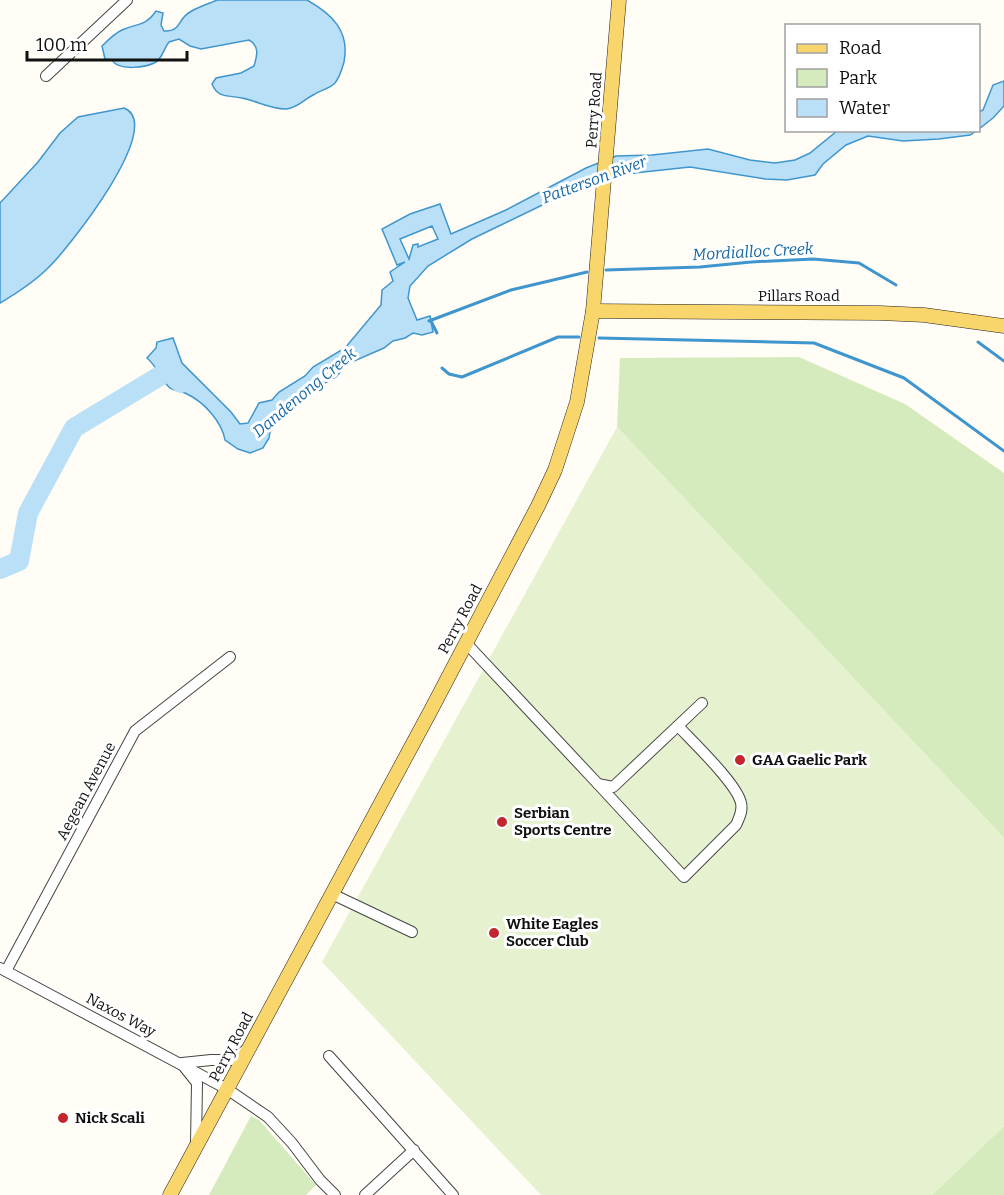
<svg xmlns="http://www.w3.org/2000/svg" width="1004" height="1195" font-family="Bitter,serif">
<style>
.green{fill:#d5ebbd}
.pitch{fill:#e6f2cf}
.water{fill:#b9e0f7;stroke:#3f96cf;stroke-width:1.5;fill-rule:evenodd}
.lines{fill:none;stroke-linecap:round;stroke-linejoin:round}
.stream{stroke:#3f96cf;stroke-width:3}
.river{stroke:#b9e0f7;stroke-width:20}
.minor-casing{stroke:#444;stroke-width:12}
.major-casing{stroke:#222;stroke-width:15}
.minor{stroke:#fff;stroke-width:10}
.major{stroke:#f9d66b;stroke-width:14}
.poi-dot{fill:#c4262e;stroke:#fff;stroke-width:2}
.labels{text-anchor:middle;stroke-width:6;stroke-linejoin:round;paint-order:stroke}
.street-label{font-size:15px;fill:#111;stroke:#fff}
.poi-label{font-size:15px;font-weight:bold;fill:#111;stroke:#fff;text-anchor:start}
.water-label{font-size:16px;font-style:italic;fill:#1768a6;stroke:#fff}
</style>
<rect width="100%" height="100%" fill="#fffdf5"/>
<!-- green -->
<g class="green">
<polygon points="799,357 905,404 1004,473 1004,838 617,427 620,358"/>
<polygon points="251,1116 259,1120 316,1185 306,1195 209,1195"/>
<polygon points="1004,1126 1004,1195 932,1195"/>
</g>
<!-- pitch -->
<polygon class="pitch" points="617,427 1004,838 1004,1126 932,1195 541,1195 322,962"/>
<!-- water -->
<g class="water">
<path d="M217,0H307C332,14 350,31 344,62C342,69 340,77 335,83C329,89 321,90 315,94C304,99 299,107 287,109C272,110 257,101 242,98C229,95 218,99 212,84L216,78L241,73L254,66C257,56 260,46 249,40L201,49L190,46L179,39L169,42C164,48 163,57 156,62C146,68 118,71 112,60L105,59L102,46C108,40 115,33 122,30C137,23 145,27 156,11L163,13L161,25L164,31C182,32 177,19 190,12C198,7 208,4 217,0Z"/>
<polygon points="1004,81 1004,106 993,118 979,129 979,112 983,110 993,85"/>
<path d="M124,108C167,125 67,250 48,268C34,282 17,293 0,303V203L38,162L60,133L78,117Z"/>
<path d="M837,131H976L970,135L939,139L903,141L868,136L846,145L823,164L815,175L787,180L765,179L690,167L616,175L592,181L472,239L428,266L410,286L408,298L417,320L430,316L433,332L422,335L413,333L405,338L393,341L384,348L347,364L336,377L323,384L277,423L270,432L269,438L263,448L250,453L238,449L225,440C222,422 204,402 187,394C182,391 174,391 170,388C162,382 157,366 147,358L156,348L157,342L173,338L182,363L231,412L240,424L248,423L259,403L272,400L279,392L305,376L313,367L345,348L381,305L382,290L393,281L390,272L405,262L397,265L382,229L410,214L440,204L451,234L506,210L586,168L616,156L652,155L708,149L750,160L775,163L795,160L810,153ZM432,226L438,239L418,247V244L413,245L409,259L400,239Z"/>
</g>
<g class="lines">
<!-- stream -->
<g class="stream">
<polyline points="606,270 700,267 751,262 813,259 859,263 896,285"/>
<polyline points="429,321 511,290 587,272"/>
<polyline points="431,321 437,333"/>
<polyline points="599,338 814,343 904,378 1004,451"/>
<polyline points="978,342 1004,361"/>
<polyline points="442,368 449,374 462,377 558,337 579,337"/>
</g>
<!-- river -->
<polyline class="river" points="0,569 19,561 28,513 74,428 168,371 181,383"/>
<!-- minor casing -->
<g class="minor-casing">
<g id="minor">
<polyline points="46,76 127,0"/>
<polyline points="466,643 598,784 613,787 702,703"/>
<path d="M598,784L684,877L736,825C739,818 743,811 741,803C737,784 693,742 678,726"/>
<polyline points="332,894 412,932"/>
<polyline points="0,968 227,1089 268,1117 292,1143 320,1180 335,1195"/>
<polyline points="6,971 135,731 230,657"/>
<polyline points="329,1056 453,1195"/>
<polyline points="182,1063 211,1060 231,1060 249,1048"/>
<polyline points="185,1068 197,1083 196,1144"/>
<polyline points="365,1195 414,1150"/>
</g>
</g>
<!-- major casing -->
<g class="major-casing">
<g id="major">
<polyline points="593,311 880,313 924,315 1004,326"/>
<polyline points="170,1195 431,710 538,506 555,470 577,402 593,311 619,0"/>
</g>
</g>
<!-- minor -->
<use href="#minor" class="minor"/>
<!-- major -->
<use href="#major" class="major"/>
</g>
<!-- markers -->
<g class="poi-dot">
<circle cx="740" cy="760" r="6"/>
<circle cx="502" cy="822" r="6"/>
<circle cx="494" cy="933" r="6"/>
<circle cx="63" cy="1118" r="6"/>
</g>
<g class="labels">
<!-- street labels -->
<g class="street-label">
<text transform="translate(594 110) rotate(-86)" y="5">Perry Road</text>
<text x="799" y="301">Pillars Road</text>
<text transform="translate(460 619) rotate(-62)" y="5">Perry Road</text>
<text transform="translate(86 791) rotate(-62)" y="5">Aegean Avenue</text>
<text transform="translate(121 1015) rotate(28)" y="5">Naxos Way</text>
<text transform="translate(231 1047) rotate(-62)" y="5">Perry Road</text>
</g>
<!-- poi labels -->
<g class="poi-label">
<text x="752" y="765">GAA Gaelic Park</text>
<text x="514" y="818">Serbian<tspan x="514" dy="17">Sports Centre</tspan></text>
<text x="506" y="929">White Eagles<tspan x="506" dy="17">Soccer Club</tspan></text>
<text x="75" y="1123">Nick Scali</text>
</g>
<!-- water labels -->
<g class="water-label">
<text transform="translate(594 179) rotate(-20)" y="6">Patterson River</text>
<text transform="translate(753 251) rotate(-3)" y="6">Mordialloc Creek</text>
<text transform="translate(304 392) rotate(-40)" y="6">Dandenong Creek</text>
</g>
</g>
<!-- legend -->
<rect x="785" y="24" width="195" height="108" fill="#ffffff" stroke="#a0a0a0" stroke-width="1.5"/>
<rect x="797" y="44" width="30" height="9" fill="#f9d66b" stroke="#a0a0a0" stroke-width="1.5"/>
<text x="839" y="54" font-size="18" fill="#111111">Road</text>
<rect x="797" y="69" width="30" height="18" fill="#d5ebbd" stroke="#a0a0a0" stroke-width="1.5"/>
<text x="839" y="84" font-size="18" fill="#111111">Park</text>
<rect x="797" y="99" width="30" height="18" fill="#b9e0f7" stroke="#a0a0a0" stroke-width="1.5"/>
<text x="839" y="114" font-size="18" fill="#111111">Water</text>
<!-- scale -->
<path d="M27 51v9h160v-9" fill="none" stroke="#111111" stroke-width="3"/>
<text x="36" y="51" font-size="18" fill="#111111" stroke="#ffffff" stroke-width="4.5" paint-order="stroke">100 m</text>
</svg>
